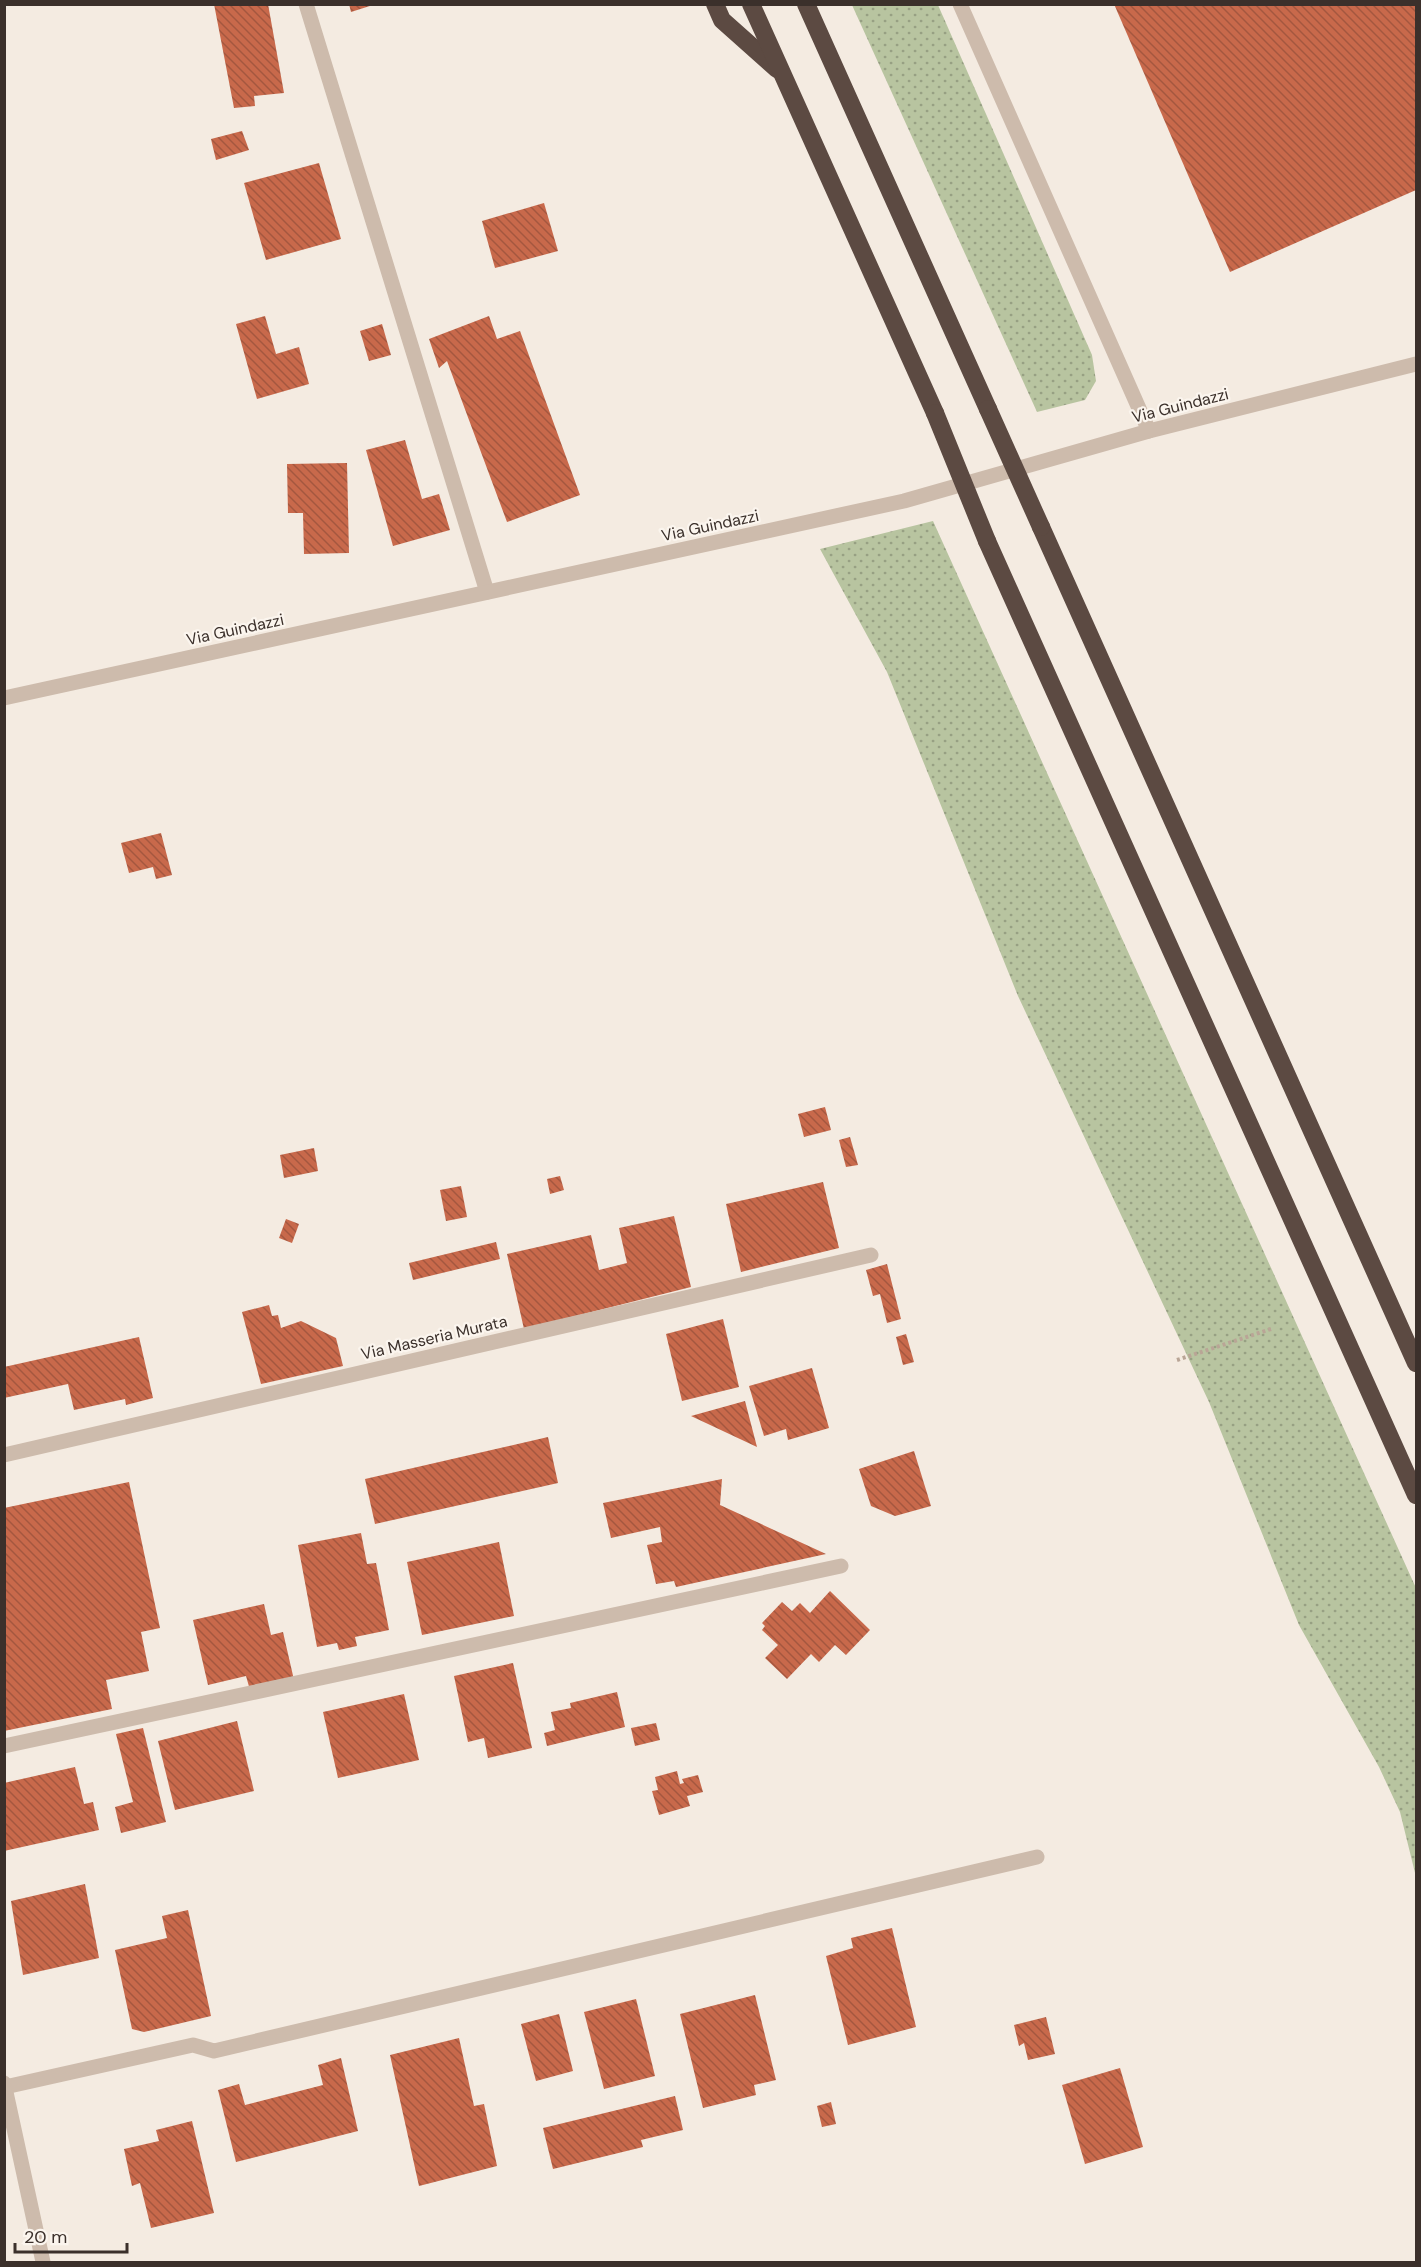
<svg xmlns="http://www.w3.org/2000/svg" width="1421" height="2267" font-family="'DM Sans',sans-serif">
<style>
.grass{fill:url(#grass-dots)}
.building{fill:url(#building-back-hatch)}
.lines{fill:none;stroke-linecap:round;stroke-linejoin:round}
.path{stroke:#b9a596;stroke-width:4;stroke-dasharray:3 3;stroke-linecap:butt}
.lane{stroke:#cdbbac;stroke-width:15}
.street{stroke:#cdbbac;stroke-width:15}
.highway{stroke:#5c4a42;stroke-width:18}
.highway-bridge{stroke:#5c4a42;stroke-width:18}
.labels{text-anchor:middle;stroke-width:4.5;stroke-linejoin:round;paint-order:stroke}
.street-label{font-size:16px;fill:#3b302b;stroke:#fbf5ee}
</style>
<defs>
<pattern id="grass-dots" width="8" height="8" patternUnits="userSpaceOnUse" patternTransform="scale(1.5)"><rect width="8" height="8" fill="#b8c4a0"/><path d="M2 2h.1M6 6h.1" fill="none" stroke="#97a083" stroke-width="1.8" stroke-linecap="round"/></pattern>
<pattern id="building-back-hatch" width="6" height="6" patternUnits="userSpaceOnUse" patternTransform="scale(1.5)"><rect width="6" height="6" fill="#c8694b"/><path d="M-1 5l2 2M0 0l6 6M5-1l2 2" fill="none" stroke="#a4573f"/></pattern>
</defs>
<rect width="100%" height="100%" fill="#f4ebe1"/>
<!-- grass -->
<g class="grass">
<polygon points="852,5 938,5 1092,355 1096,381 1085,400 1037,412"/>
<polygon points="933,521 1416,1588 1416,1877 1400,1812 1379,1767 1299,1625 1209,1402 1018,996 887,672 820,549"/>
</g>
<!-- building -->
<g class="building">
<polygon points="214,4 268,4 284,93 254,96 255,106 234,108"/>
<polygon points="349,4 373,4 373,5 351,12"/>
<polygon points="1114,4 1416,4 1416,190 1230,272"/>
<polygon points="242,131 249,150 216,160 211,139"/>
<polygon points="319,163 341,239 266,260 244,183"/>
<polygon points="544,203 558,251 495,268 482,221"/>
<polygon points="265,316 276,354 299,347 309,384 257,399 236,324"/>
<polygon points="489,316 497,339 520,331 580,495 507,522 447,361 439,368 429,339"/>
<polygon points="382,324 391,355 369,361 360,331"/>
<polygon points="405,440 422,499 439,494 450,530 393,546 366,450"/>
<polygon points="347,463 349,553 304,554 303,513 288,513 287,464"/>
<polygon points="161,833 172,875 156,879 153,867 129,873 121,843"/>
<polygon points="825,1107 831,1130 804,1137 798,1114"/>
<polygon points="850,1137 858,1165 846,1167 839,1140"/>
<polygon points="314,1148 318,1171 284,1178 280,1155"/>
<polygon points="560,1176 564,1190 550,1194 547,1179"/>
<polygon points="823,1182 839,1248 741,1272 726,1204"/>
<polygon points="461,1186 467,1217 446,1221 440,1190"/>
<polygon points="674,1216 691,1287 524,1329 507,1254 591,1235 599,1270 627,1263 619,1228"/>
<polygon points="286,1219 299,1224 292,1243 279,1238"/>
<polygon points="496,1242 500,1259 413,1280 409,1263"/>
<polygon points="887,1264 901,1319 887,1323 880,1294 873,1296 866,1270"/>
<polygon points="269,1305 272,1316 278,1315 281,1328 301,1321 336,1338 343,1366 261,1384 242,1312"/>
<polygon points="723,1319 739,1387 682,1401 666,1334"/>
<polygon points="906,1334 914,1362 903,1365 896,1337"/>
<polygon points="139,1337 153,1398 126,1405 125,1399 74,1410 68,1384 4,1398 4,1367"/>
<polygon points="812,1368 829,1428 788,1440 786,1429 764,1436 749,1386"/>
<polygon points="745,1401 757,1447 691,1416"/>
<polygon points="548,1437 558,1483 375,1524 365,1479"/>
<polygon points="914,1451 931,1506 895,1516 871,1506 859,1469"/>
<polygon points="722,1479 720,1505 826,1554 676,1587 674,1581 656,1584 647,1545 662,1542 660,1527 611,1538 603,1503"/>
<polygon points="129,1482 160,1628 141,1632 149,1671 106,1680 112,1709 4,1731 4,1508"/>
<polygon points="361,1533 367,1564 376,1563 389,1630 355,1637 357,1646 339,1650 337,1643 317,1647 298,1545"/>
<polygon points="499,1542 514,1616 422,1635 407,1562"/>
<polygon points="830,1591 870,1630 846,1655 835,1645 819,1662 811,1654 787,1679 765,1658 778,1645 762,1630 765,1626 762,1623 782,1602 792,1611 800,1603 810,1613"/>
<polygon points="264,1604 271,1635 283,1632 294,1680 250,1690 246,1676 208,1685 193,1620"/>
<polygon points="513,1663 532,1748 488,1758 484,1738 468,1742 454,1676"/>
<polygon points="617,1692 625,1727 547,1746 544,1733 555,1730 551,1712 571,1708 570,1703"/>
<polygon points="404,1694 419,1760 338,1778 323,1712"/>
<polygon points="237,1721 254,1791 175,1810 158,1741"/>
<polygon points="656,1723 660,1740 635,1746 631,1728"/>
<polygon points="143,1728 166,1822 121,1833 115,1807 133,1802 116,1734"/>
<polygon points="75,1767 84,1804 93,1802 99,1830 4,1851 4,1783"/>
<polygon points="677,1771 680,1784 684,1783 682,1779 698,1775 703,1792 687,1796 690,1806 659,1815 652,1791 658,1790 655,1777"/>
<polygon points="85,1884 99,1958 23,1975 11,1901"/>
<polygon points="188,1910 211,2016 144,2032 132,2029 115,1950 167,1938 162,1916"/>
<polygon points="892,1928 916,2027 848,2045 826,1956 853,1948 851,1938"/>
<polygon points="755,1995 776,2080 754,2085 756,2095 703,2108 680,2014"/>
<polygon points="636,1999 655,2076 604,2089 584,2012"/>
<polygon points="559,2014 573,2071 536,2081 521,2024"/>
<polygon points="1046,2017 1055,2054 1028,2060 1024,2043 1019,2046 1014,2025"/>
<polygon points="459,2038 474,2106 484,2104 497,2166 419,2186 390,2055"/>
<polygon points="341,2058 358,2131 236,2162 218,2090 239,2084 245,2105 323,2085 318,2065"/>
<polygon points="1120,2068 1143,2147 1085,2164 1062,2085"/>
<polygon points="675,2096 683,2130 641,2140 643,2147 553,2169 543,2128"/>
<polygon points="831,2102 836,2124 822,2127 817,2106"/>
<polygon points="192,2121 214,2213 151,2228 140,2183 132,2186 124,2149 159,2141 156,2130"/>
</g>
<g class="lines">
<!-- path -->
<polyline class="path" points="1177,1360 1271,1329"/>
<!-- lane -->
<polyline class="lane" points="960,4 1149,431"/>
<!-- street -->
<g class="street">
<polyline points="306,4 487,592"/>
<polyline points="4,698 904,501 1149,431 1416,364"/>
<polyline points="4,1455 871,1255"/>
<polyline points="4,1746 841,1566"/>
<polyline points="4,2083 43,2262"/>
<polyline points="5,2087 193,2045 214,2051 1037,1857"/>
</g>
<!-- highway -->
<g class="highway">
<polyline points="715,4 722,20 777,69"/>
<polyline points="751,4 935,413"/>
<polyline points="806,4 988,409"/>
<polyline points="1041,527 1416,1363"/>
<polyline points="987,541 1416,1495"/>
</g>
<!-- highway-bridge -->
<g class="highway-bridge">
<polyline points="988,409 1041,527"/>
<polyline points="935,413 987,541"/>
</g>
</g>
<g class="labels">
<!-- street labels -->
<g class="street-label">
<text transform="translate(1180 405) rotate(-14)" y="6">Via Guindazzi</text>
<text transform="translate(710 525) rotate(-12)" y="6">Via Guindazzi</text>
<text transform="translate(235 629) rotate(-12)" y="6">Via Guindazzi</text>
<text transform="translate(434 1337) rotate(-13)" y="6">Via Masseria Murata</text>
</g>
</g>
<!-- border -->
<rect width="1421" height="2267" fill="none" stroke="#3b302b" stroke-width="12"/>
<!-- scale -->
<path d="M15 2243v9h112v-9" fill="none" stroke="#3b302b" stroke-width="3"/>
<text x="24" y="2243" font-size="18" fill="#3b302b" stroke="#fbf5ee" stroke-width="4.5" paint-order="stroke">20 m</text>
</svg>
